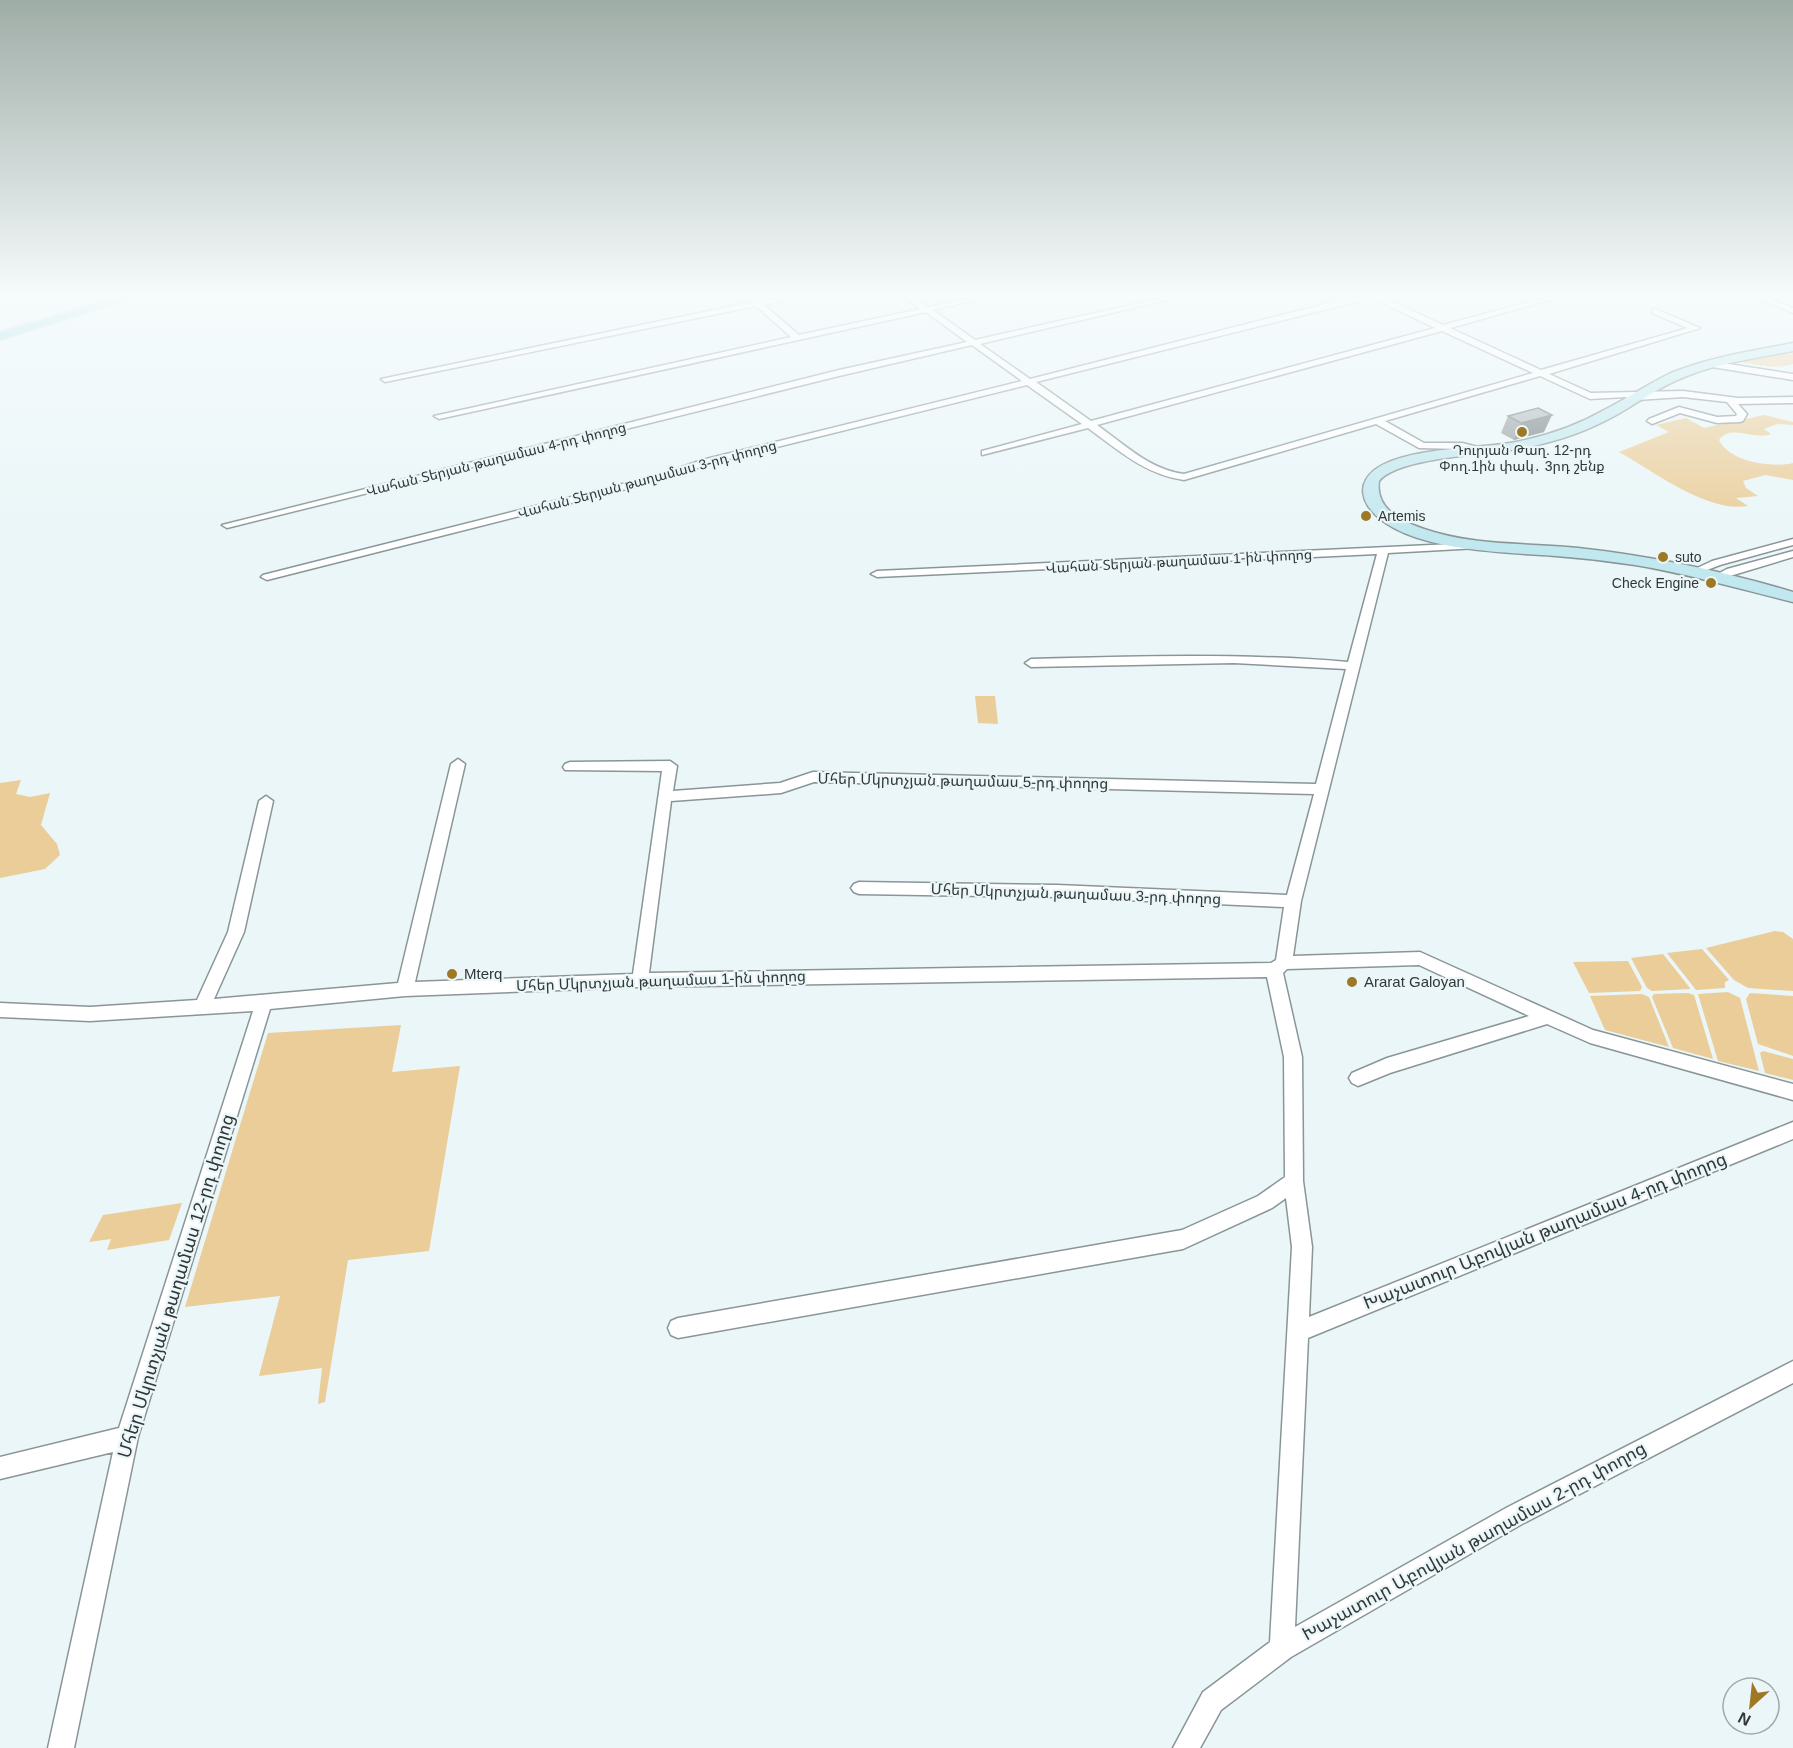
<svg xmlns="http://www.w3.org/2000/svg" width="1793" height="1748" font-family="Helvetica,'Noto Sans Armenian',sans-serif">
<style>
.green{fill:#eacd99}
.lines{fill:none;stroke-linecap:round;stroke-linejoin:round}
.street-casing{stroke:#8a9597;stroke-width:3}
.secondary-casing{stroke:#8a9597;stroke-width:3}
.primary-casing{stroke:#d2d3d3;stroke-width:3}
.street{fill:#fff;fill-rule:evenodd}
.secondary{fill:#c1e8ef;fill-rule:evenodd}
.primary{fill:#83d2df;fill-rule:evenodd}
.wall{fill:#959ea1}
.shaded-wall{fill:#798183}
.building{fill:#adb8bb;stroke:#798183;stroke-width:1.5}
.poi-dot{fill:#9f7825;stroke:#eaf6f8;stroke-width:2}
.labels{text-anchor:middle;stroke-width:4.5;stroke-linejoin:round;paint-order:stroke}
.far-poi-label{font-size:14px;fill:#323738;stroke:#eaf6f8;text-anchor:start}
.far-street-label{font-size:14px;fill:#323738;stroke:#eaf6f8}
.street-label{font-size:15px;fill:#323738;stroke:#eaf6f8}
.poi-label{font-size:15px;fill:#323738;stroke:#eaf6f8;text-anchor:start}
.near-street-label{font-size:18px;fill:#323738;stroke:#eaf6f8}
</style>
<rect width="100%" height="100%" fill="#eaf6f8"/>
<!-- green -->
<g class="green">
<path d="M1793,353V364C1775,370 1756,364 1738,362Z"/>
<path d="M1764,415L1793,422V425L1777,424L1764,429L1771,434C1755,441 1731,423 1719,440C1729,462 1772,468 1793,463V480L1765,475L1743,481L1746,488L1758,496L1736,498L1748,506C1707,513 1655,472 1619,452L1669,432L1656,425L1686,418L1704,428Z"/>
<polygon points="975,696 995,696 998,724 978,723"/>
<polygon points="21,780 16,794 30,797 50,793 41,825 57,844 60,855 45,869 0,878 0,783"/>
<polygon points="1775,931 1783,932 1793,939 1793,991 1748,988 1734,980 1706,948"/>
<polygon points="1702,949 1729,980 1725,982 1725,988 1696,990 1667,953"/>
<polygon points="1663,954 1690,988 1690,989 1652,991 1647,988 1631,958"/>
<polygon points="1628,961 1642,987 1640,991 1589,993 1573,962"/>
<polygon points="1728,992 1740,998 1759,1071 1718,1061 1698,994"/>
<polygon points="1688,993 1694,995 1713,1059 1673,1048 1652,997 1654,994"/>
<polygon points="1750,993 1793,996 1793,1056 1758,1044 1746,999"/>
<polygon points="1642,994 1649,997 1669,1047 1605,1030 1590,996"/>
<polygon points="401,1025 392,1072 460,1066 429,1251 348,1260 325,1402 318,1404 322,1368 259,1376 280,1296 185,1307 268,1033"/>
<polygon points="1763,1051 1793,1059 1793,1080 1765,1073 1760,1053"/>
<polygon points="182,1203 169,1240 107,1250 111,1239 89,1242 103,1215"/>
</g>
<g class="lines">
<!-- street casing -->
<g class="street-casing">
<g id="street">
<path d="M743,294H751L759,301L795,294H809L764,305L799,335L920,309L901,294H910L928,307L989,294H1002L933,310L975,340L1180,294H1193L980,344L1030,379L1365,294H1385L1381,296L1443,325L1559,294H1571L1450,328L1541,370L1688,328L1652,313V309H1655L1700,328L1549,374L1591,393L1683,391L1738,398L1793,397V403L1738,404L1747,414L1743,421L1740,422L1717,423L1680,413L1652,424L1647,421L1649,419L1679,407L1717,417L1736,416L1737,414L1727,402L1683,397L1637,400L1625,397L1590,399L1540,376L1385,421L1424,443H1462L1486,449V453L1462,449L1419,448L1376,424L1184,480C1146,475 1118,450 1088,428L982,455V451L1082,424L1027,385L708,464L670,478L271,579L267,580L261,577L263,575L662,474L702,460L1022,381L972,345L839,376L227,528L222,525L839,370L967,342L926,312L439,419L434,416L791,337L756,306L385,382L381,379L752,302ZM1372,298L1435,328L1091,421L1036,382ZM1442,331L1533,373L1184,474C1150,470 1124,444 1097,425Z"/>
<polygon points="1750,294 1760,294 1793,308 1793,313"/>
<polygon points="1709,361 1793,374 1793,380 1706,366 1705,364"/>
<polygon points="1793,539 1793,545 1720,565 1697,574 1691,571 1712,561"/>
<path d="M1474,543L1478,544V548L1388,553L1301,901L1293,956L1420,952L1593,1030L1793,1084V1100L1590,1043L1547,1024L1390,1073L1358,1086L1352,1083L1349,1078L1352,1073L1387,1058L1529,1016L1419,965L1287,969L1283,973L1302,1057L1303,1181L1312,1247L1309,1317L1793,1122V1139L1308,1338L1295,1627L1506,1508L1793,1361V1383L1522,1524L1291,1657L1221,1710L1200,1748H1173L1203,1692L1270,1642L1292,1247L1286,1198L1272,1208L1183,1249L678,1338L671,1335L668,1328L671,1321L678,1318L1182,1230L1258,1196L1285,1177L1284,1057L1267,977L640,987L405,996L270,1009L138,1437L74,1748H48L113,1452L0,1479V1457L119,1428L253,1011L90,1021L0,1017V1003L90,1007L197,1000L228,932L259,801L266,796L273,801L244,932L214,999L398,983L451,764L458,759L465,764L415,982L633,974L662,771L565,770L563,767L565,764L570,762L670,761L677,766L673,791L780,783L813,772L1316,784L1346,669L1234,663L1031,667L1025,663L1031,659C1137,656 1243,653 1348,662L1377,554L877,577L871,574L877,571ZM814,782L1314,794L1287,895L1057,885L859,882L854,884L851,888L854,892L859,894L1057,897L1284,907L1276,960L1271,963L649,973L671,801L781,793Z"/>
<polygon points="1793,551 1793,557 1720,579 1714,576 1727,569"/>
</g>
</g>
<!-- secondary casing -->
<g class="secondary-casing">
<path id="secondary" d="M1793,343V351C1756,358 1717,363 1682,378C1659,387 1639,402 1618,414C1590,430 1559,441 1528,447C1493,455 1399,456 1379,481C1375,509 1401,521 1424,529C1473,546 1527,543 1578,548C1651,556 1723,571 1793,592V602C1740,589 1689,574 1635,565C1609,561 1583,558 1556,556C1506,552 1399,552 1368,506C1363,498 1361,488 1366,480C1383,447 1477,449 1510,443C1544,437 1576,426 1606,409C1628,398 1649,383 1671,373C1710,357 1752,351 1793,343Z"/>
</g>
<!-- primary casing -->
<g class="primary-casing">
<polygon id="primary" points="128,294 146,294 0,340 0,332"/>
</g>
<!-- street -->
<use href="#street" class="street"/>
<!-- secondary -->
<use href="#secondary" class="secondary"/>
<!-- primary -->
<use href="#primary" class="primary"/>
</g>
<!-- wall -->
<polygon class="wall" points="1508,416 1544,432 1514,440 1501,433"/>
<!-- shaded-wall -->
<polygon class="shaded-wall" points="1552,415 1544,432 1514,440 1521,423"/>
<!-- building -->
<polygon class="building" points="1538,408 1552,415 1521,423 1508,416"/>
<!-- sky -->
<linearGradient id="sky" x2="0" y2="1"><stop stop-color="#9fada7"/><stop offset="0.55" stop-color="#f6fbfc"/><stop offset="1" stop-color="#f6fbfc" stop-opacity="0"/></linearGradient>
<rect width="1793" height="538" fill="url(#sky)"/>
<!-- markers -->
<g class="poi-dot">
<circle cx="1522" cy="432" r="6"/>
<circle cx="1366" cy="516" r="6"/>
<circle cx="1663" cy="557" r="6"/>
<circle cx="1711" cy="583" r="6"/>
<circle cx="452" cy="974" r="6"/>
<circle cx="1352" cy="982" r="6"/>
</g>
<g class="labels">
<!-- far-poi labels -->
<g class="far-poi-label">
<text x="1522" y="455" text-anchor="middle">Դուրյան Թաղ. 12-րդ<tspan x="1522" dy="16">Փող.1ին փակ․ 3րդ շենք</tspan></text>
<text x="1378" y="521">Artemis</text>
<text x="1675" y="562">suto</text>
<text x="1699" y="588" text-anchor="end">Check Engine</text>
</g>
<!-- far-street labels -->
<g class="far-street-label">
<text transform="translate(496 459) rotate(-14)" y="5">Վահան Տերյան թաղամաս 4-րդ փողոց</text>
<text transform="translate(647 479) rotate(-15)" y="5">Վահան Տերյան թաղամաս 3-րդ փողոց</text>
<text transform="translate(1179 561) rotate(-3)" y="5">Վահան Տերյան թաղամաս 1-ին փողոց</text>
</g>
<!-- street labels -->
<g class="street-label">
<text transform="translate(963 781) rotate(1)" y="5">Մհեր Մկրտչյան թաղամաս 5-րդ փողոց</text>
<text transform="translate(1076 894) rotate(2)" y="5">Մհեր Մկրտչյան թաղամաս 3-րդ փողոց</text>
<text transform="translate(661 981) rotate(-2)" y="5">Մհեր Մկրտչյան թաղամաս 1-ին փողոց</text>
</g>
<!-- poi labels -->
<g class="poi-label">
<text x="464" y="979">Mterq</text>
<text x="1364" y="987">Ararat Galoyan</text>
</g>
<!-- near-street labels -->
<g class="near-street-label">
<text transform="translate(1545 1231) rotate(-22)" y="6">Խաչատուր Աբովյան թաղամաս 4-րդ փողոց</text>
<text transform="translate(176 1286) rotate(-73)" y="6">Մհեր Մկրտչյան թաղամաս 12-րդ փողոց</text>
<text transform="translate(1474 1541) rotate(-29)" y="6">Խաչատուր Աբովյան թաղամաս 2-րդ փողոց</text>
</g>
</g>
<!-- north arrow -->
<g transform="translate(1751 1706) rotate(207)"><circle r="28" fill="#eaf6f8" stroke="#a0aaab" stroke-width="1.5"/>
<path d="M0-4.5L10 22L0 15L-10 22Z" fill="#9f7825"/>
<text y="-9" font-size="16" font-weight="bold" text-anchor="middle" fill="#323738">N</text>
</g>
</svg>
